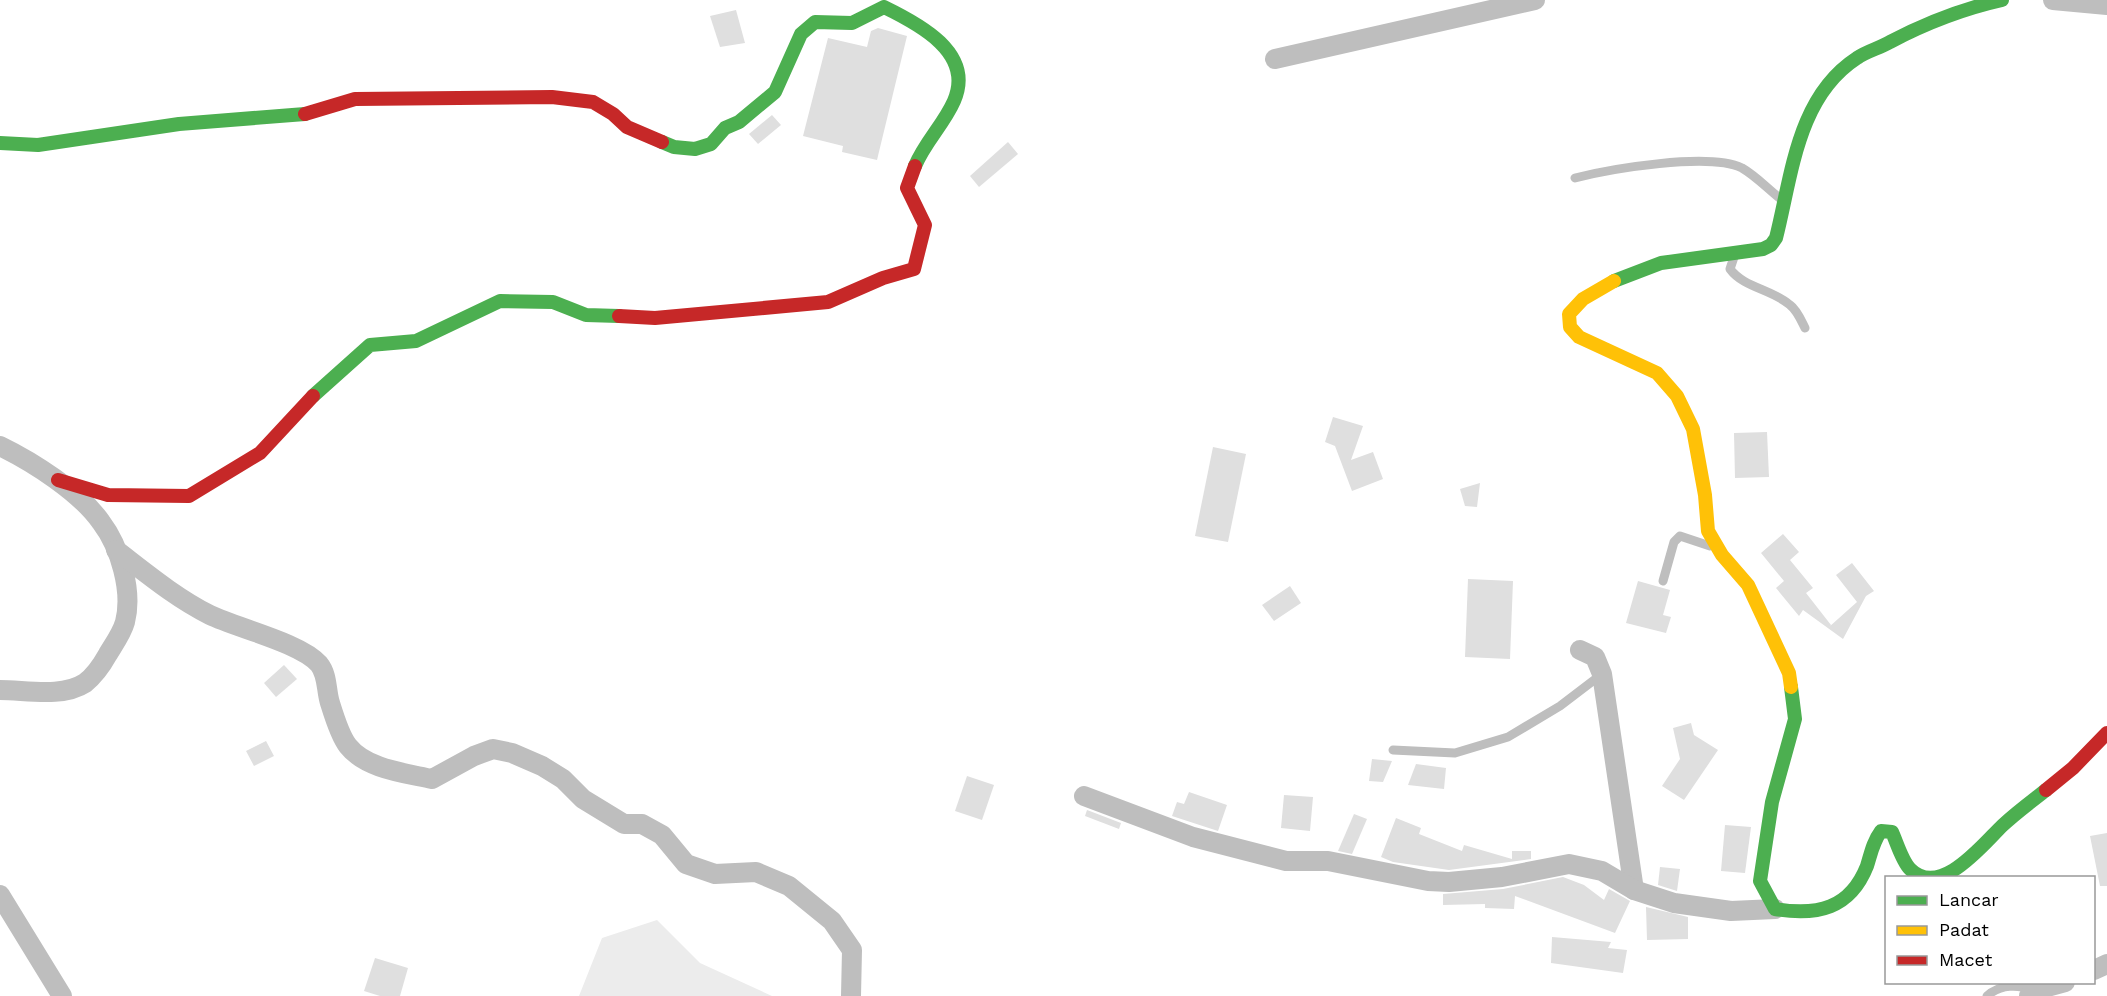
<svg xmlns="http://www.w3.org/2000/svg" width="2107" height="996" font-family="'Work Sans',sans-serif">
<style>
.green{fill:#ececec}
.building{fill:#dfdfdf}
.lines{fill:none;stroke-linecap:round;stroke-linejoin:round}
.lane{stroke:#bebebe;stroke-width:9}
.street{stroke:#bebebe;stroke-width:20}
.fast{stroke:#4caf50;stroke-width:14}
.slow{stroke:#ffc107;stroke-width:14}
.jam{stroke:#c62828;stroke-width:14}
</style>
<rect width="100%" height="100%" fill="#fff"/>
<!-- green -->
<polygon class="green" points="657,920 700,963 772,996 579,996 602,938"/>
<!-- building -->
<g class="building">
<polygon points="736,10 745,43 720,47 710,16"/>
<polygon points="878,28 907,36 877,160 842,152 843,146 803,136 828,38 867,47 871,31"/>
<polygon points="772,115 781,125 758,144 749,134"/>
<polygon points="1008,142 1018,154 979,187 970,176"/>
<polygon points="1333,417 1363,426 1351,460 1373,452 1383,479 1352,491 1335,446 1325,442"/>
<polygon points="1767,432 1769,477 1735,478 1734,433"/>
<polygon points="1213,447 1246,454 1228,542 1195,536"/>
<polygon points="1480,483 1477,507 1465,506 1460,489"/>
<polygon points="1783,534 1799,552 1790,560 1813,588 1806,593 1831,625 1829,627 1857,602 1836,575 1852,563 1874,591 1866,596 1843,639 1803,610 1799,616 1776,588 1784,581 1761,553"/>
<polygon points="1468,579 1513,581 1510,659 1465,657"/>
<polygon points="1638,581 1670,590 1663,615 1671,617 1666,633 1626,623"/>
<polygon points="1290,586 1301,603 1274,621 1262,605"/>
<polygon points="284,665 297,679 276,697 264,683"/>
<polygon points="1691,723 1694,735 1718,750 1684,800 1662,786 1680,759 1673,728"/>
<polygon points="266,741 274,756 254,766 246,751"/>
<polygon points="1372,759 1392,761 1383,782 1369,781"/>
<polygon points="1416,764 1446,768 1444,789 1408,785"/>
<polygon points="967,776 994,785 982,820 955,811"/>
<polygon points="1189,792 1227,805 1218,831 1172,816 1177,802 1184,804"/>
<polygon points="1284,795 1313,797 1310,831 1281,828"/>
<polygon points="1087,810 1121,823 1119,829 1085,816"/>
<polygon points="1354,814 1367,819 1352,854 1338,851"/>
<polygon points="1396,818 1421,828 1419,834 1462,851 1464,845 1512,859 1512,851 1531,851 1531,859 1449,870 1393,862 1381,857"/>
<polygon points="1725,825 1751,827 1745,873 1721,871"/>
<polygon points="2107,833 2107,886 2100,886 2090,836"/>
<polygon points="1660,867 1680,869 1677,891 1658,885"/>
<polygon points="1563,877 1584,885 1604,900 1609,889 1630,901 1615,933 1515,896 1514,909 1485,908 1485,904 1443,905 1443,894 1503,889"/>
<polygon points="1646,907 1688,917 1688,939 1647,940"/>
<polygon points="1552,937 1611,942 1608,948 1627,950 1623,973 1551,963"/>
<polygon points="375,958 408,968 400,996 380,996 364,991"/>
</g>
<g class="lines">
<!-- lane -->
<g class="lane">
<path d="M1575,178C1610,169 1709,152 1742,168C1756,176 1769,190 1782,200"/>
<path d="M1735,254L1730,269C1744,288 1772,289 1790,305C1797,310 1801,320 1805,328"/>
<polyline points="1663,581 1674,542 1680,536 1710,546"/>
<polyline points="1393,750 1455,753 1508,737 1560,706 1602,674"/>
<path d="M1987,996C2000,984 2019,984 2033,991"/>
</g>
<!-- street -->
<g class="street">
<polyline points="2053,0 2107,5"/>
<polyline points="1275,59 1535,0"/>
<path d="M0,446C33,462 80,492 101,522C120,547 133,591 125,622C122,633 114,644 108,654C103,663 94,676 85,683C62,698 26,690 0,690"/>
<path d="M116,550C146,573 176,598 210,615C237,628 301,643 319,664C328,675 326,691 330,703C334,716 340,736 348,746C366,769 405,773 432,779L474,756L493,749L512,753L542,766L563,779L583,799L624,824H642L662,835L686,864L715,874L756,872L789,886L832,921L852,950L851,996"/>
<polyline points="1580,650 1595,657 1602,674 1634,890"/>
<polyline points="1084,796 1193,837 1286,861 1328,861 1428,881 1449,882 1502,877 1569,864 1602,871 1634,890 1674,903 1731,911 1775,909"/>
<polyline points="0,895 62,996"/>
<polyline points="2094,970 2107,964"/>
<polyline points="2029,996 2033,991 2065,982"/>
</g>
<!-- fast -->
<g class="fast">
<path d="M662,142L674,147L695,149L711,144L725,128L739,122L775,92L801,34L815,22L852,23L884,7C919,24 975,53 954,101C944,124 925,142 915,166"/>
<polyline points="0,143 38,145 179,124 305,114"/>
<path d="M1614,281L1661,263L1763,249L1771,245L1776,238C1792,175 1797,97 1857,58C1867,51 1880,48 1890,42C1926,23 1962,9 2002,0"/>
<polyline points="313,396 370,345 416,341 500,301 553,302 586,315 619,316"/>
<path d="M1791,687L1795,719L1772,802L1760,881L1775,909C1817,916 1850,909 1867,866C1871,853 1873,842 1881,831L1892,832C1897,843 1902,861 1910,869C1940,900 1984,843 2003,825C2017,812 2032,801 2046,790"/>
</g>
<!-- slow -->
<polyline class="slow" points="1614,281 1583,299 1569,314 1570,327 1579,337 1657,373 1677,396 1693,429 1705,495 1708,531 1722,555 1748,585 1789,673 1791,687"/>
<!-- jam -->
<g class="jam">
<polyline points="305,114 355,99 552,97 593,102 613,114 627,127 662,142"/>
<polyline points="619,316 655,318 828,302 883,278 914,269 925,225 907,188 915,166"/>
<polyline points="58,480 108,495 189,496 260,453 313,396"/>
<polyline points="2046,790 2073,768 2107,733"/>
</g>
</g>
<!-- legend -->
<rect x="1885" y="876" width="210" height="108" fill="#ffffff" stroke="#999999" stroke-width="1.5"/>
<rect x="1897" y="896" width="30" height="9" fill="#4caf50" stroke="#999999" stroke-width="1.5"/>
<text x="1939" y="906" font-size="18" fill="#000000">Lancar</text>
<rect x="1897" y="926" width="30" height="9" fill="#ffc107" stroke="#999999" stroke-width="1.5"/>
<text x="1939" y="936" font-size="18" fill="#000000">Padat</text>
<rect x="1897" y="956" width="30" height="9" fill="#c62828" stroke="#999999" stroke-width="1.5"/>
<text x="1939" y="966" font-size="18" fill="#000000">Macet</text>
</svg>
